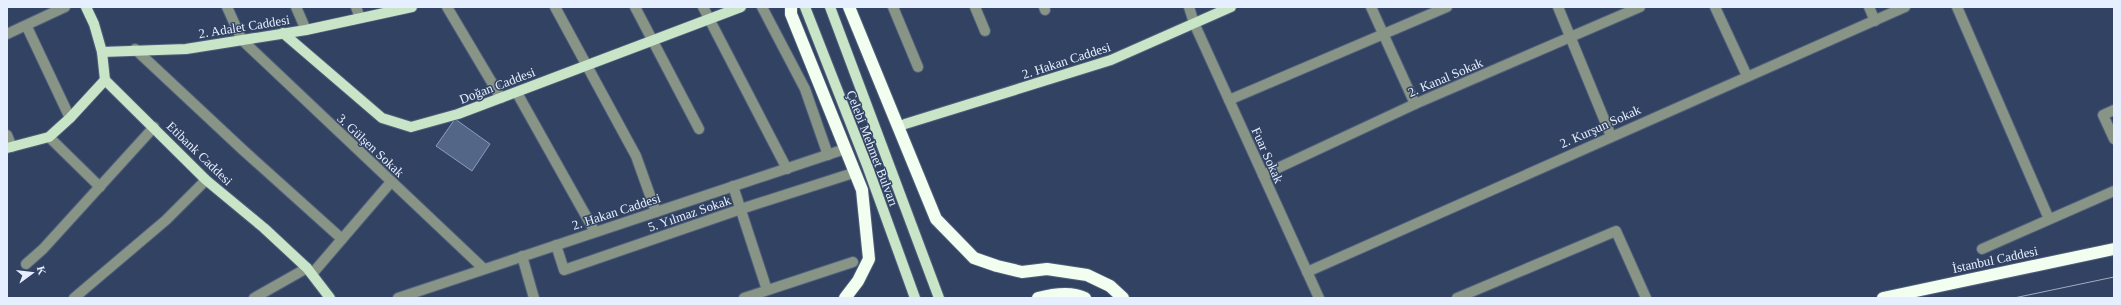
<svg xmlns="http://www.w3.org/2000/svg" width="2121" height="305" font-family="Georgia,serif">
<style>
.building{fill:#546688;stroke:#899cc1}
.lines{fill:none;stroke-linecap:round;stroke-linejoin:round}
.minor-casing{stroke:#4f5e7b;stroke-width:12}
.major-casing{stroke:#4f5e7b;stroke-width:12}
.highway-casing{stroke:#4f5e7b;stroke-width:14}
.minor{stroke:#879486;stroke-width:10}
.major{stroke:#c9e5c7;stroke-width:10}
.highway{stroke:#f1fef0;stroke-width:12}
.tram{stroke:#a0acc2;stroke-width:1}
.labels{text-anchor:middle;stroke-width:3;stroke-linejoin:round;paint-order:stroke}
.street-label{font-size:13px;fill:#e6efff;stroke:#324262}
</style>
<rect width="100%" height="100%" fill="#324262"/>
<!-- building -->
<polygon class="building" points="455,119 490,144 472,171 436,146"/>
<g class="lines">
<!-- minor casing -->
<g class="minor-casing">
<g id="minor">
<polyline points="227,7 242,40 484,269"/>
<polyline points="296,7 306,30"/>
<polyline points="356,7 360,18"/>
<polyline points="447,7 501,98"/>
<polyline points="555,7 636,156 656,212"/>
<polyline points="635,7 699,129"/>
<polyline points="703,7 787,169"/>
<polyline points="762,7 805,89 828,155"/>
<polyline points="893,7 918,67"/>
<polyline points="975,7 985,31"/>
<polyline points="1044,7 1045,10"/>
<polyline points="1189,7 1194,23 1319,298"/>
<polyline points="1371,7 1415,104"/>
<polyline points="1558,7 1611,136"/>
<polyline points="1715,7 1747,76"/>
<polyline points="1869,7 1875,21"/>
<polyline points="1957,7 2049,219"/>
<polyline points="27,27 70,118"/>
<polyline points="7,34 65,7"/>
<polyline points="135,49 243,150 342,239"/>
<polyline points="517,93 595,232"/>
<polyline points="1229,100 1447,7"/>
<polyline points="2114,110 2103,115 2114,139"/>
<polyline points="7,135 12,147"/>
<polyline points="49,137 100,187"/>
<polyline points="1263,175 1415,104 1640,7"/>
<polyline points="733,186 767,290"/>
<polyline points="556,245 564,270 741,209 850,174"/>
<polyline points="1982,249 2114,191"/>
<polyline points="522,256 534,298"/>
<polyline points="26,264 43,249 154,127"/>
<polyline points="1307,272 1905,7"/>
<polyline points="312,274 391,182"/>
<polyline points="74,298 166,220 206,180"/>
<polyline points="254,298 307,268"/>
<polyline points="398,298 842,150"/>
<polyline points="744,298 853,262"/>
<polyline points="1457,298 1616,231 1646,298"/>
</g>
</g>
<!-- major casing -->
<g class="major-casing">
<g id="major">
<polyline points="86,7 94,24 102,52 105,80 206,180 264,228 307,268 330,298"/>
<polyline points="805,7 868,168 915,298"/>
<polyline points="830,7 939,298"/>
<polyline points="283,33 382,118 411,127 458,114 741,7"/>
<polyline points="102,52 186,49 306,30 412,7"/>
<polyline points="905,124 1111,60 1231,7"/>
<polyline points="7,148 49,137 70,118 105,80"/>
</g>
</g>
<!-- highway casing -->
<g class="highway-casing">
<g id="highway">
<polyline points="791,7 791,14 862,190 869,259 858,281 845,298"/>
<polyline points="849,7 936,219 974,258 997,266 1022,272 1047,269 1087,275 1110,286 1123,298"/>
<path d="M1038,298C1053,294 1071,291 1085,298"/>
<polyline points="1883,298 2114,249"/>
</g>
</g>
<!-- minor -->
<use href="#minor" class="minor"/>
<!-- major -->
<use href="#major" class="major"/>
<!-- highway -->
<use href="#highway" class="highway"/>
<!-- tram -->
<polyline class="tram" points="2014,298 2114,277"/>
</g>
<g class="labels">
<!-- street labels -->
<g class="street-label">
<text transform="translate(244 26) rotate(-9)" y="5">2. Adalet Caddesi</text>
<text transform="translate(1066 60) rotate(-18)" y="5">2. Hakan Caddesi</text>
<text transform="translate(1445 77) rotate(-23)" y="5">2. Kanal Sokak</text>
<text transform="translate(497 85) rotate(-21)" y="5">Doğan Caddesi</text>
<text transform="translate(1600 126) rotate(-24)" y="5">2. Kurşun Sokak</text>
<text transform="translate(371 145) rotate(43)" y="5">3. Gülşen Sokak</text>
<text transform="translate(873 148) rotate(69)" y="5">Çelebi Mehmet Bulvarı</text>
<text transform="translate(200 153) rotate(44)" y="5">Etibank Caddesi</text>
<text transform="translate(1268 155) rotate(66)" y="5">Fuar Sokak</text>
<text transform="translate(616 211) rotate(-18)" y="5">2. Hakan Caddesi</text>
<text transform="translate(689 213) rotate(-19)" y="5">5. Yılmaz Sokak</text>
<text transform="translate(1995 259) rotate(-12)" y="5">İstanbul Caddesi</text>
</g>
</g>
<!-- border -->
<rect width="2121" height="305" fill="none" stroke="#e6efff" stroke-width="16"/>
<!-- north arrow -->
<g transform="translate(32 273) rotate(75)" stroke="#324262" stroke-width="3" paint-order="stroke">
<path d="M0-3L7 15L0 10L-7 15Z" fill="#e6efff"/>
<text y="-6" font-size="11" font-weight="bold" text-anchor="middle" fill="#e6efff">K</text>
</g>
</svg>
